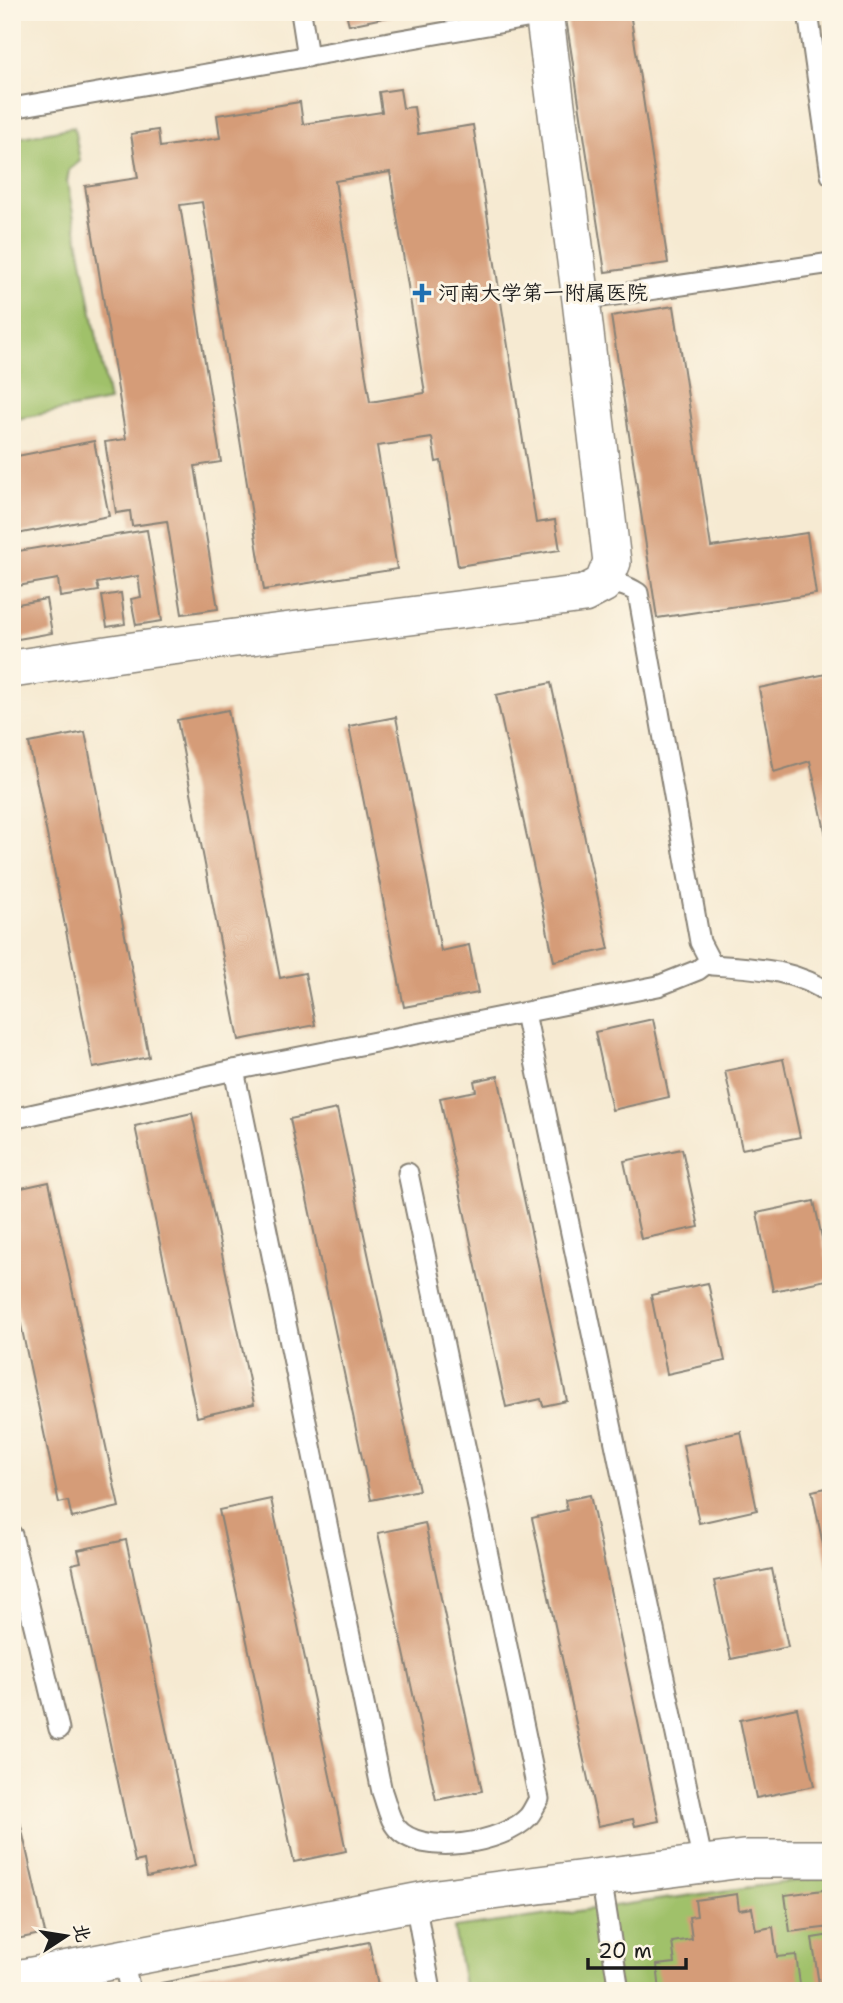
<svg xmlns="http://www.w3.org/2000/svg" width="843" height="2003" font-family="'Shantell Sans','LXGW WenKai TC',sans-serif">
<style>
.green{fill:#a0c16a;stroke:#5e6e43;stroke-width:2}
.building{fill:#d59c78;fill-rule:evenodd}
.lines{fill:none;stroke-linecap:round;stroke-linejoin:round}
.lane-casing{stroke:#898377;stroke-width:23}
.street-casing{stroke:#898377;stroke-width:40}
.lane{stroke:#fff;stroke-width:19}
.street{stroke:#fff;stroke-width:37}
.poi-dot{fill:#1f6fb2;stroke:#fcf5e5;stroke-width:2.5}
.labels{text-anchor:middle;stroke-width:6;stroke-linejoin:round;paint-order:stroke}
.poi-label{font-size:21px;fill:#1c1c1c;stroke:#fcf5e5;text-anchor:start}
</style>
<rect width="100%" height="100%" fill="#fcf5e5"/>
<filter id="ink" filterUnits="userSpaceOnUse"><feTurbulence type="fractalNoise" baseFrequency=".0143" numOctaves="2"/><feDisplacementMap in="SourceGraphic" scale="14" xChannelSelector="R" yChannelSelector="G"/><feConvolveMatrix kernelMatrix="1 2 1 2 8 2 1 2 1" color-interpolation-filters="sRGB"/></filter>
<filter id="wash" filterUnits="userSpaceOnUse"><feTurbulence type="fractalNoise" baseFrequency=".00686" numOctaves="4" result="noise"/><feDisplacementMap in="SourceGraphic" scale="28" xChannelSelector="R" yChannelSelector="G"/><feGaussianBlur stdDeviation="1.57" result="paint"/><feColorMatrix in="noise" values="0 0 0 0 0 0 0 0 0 0 0 0 0 0 0 0 0 1.4 0 .05"/><feComposite in="paint" operator="in"/></filter>
<g filter="url(#wash)">
<rect width="100%" height="100%" fill="#f6ead2"/>
<!-- green -->
<g class="green">
<polygon points="74,127 80,161 69,170 67,182 109,401 12,420 12,139"/>
<polygon points="831,1876 831,1991 465,1991 454,1928"/>
</g>
<g id="blocks">
<!-- building -->
<g class="building">
<polygon points="346,12 408,12 408,13 349,25"/>
<polygon points="565,12 630,12 668,263 605,272"/>
<path d="M400,89L403,108L414,107L418,134L473,125L536,523L555,520L560,550L458,566L441,461L436,462L432,438L377,446L397,569L264,590L202,202L180,205L221,462L195,466L218,609L182,614L167,521L132,526L130,511L116,513L105,442L126,439L85,186L138,178L131,134L158,130L160,147L220,138L217,115L300,102L303,124L382,112L379,92ZM390,172L425,393L370,402L335,181Z"/>
<polygon points="674,306 711,547 807,533 816,594 657,618 611,316"/>
<polygon points="94,441 109,516 12,535 12,457"/>
<polygon points="147,530 162,621 136,625 131,599 141,597 138,576 97,583 99,591 60,597 58,579 12,587 12,552"/>
<polygon points="121,593 125,624 107,627 102,596"/>
<polygon points="46,599 52,633 18,639 12,605"/>
<polygon points="831,673 831,854 830,854 810,761 774,772 759,688"/>
<polygon points="551,683 609,949 554,961 496,695"/>
<polygon points="228,710 280,978 305,973 315,1025 239,1040 177,720"/>
<polygon points="396,717 441,951 469,945 478,993 404,1007 349,726"/>
<polygon points="85,732 149,1057 93,1068 29,743"/>
<polygon points="653,1019 669,1097 612,1110 595,1032"/>
<polygon points="783,1059 800,1137 742,1149 725,1071"/>
<polygon points="498,1076 567,1401 543,1406 541,1399 506,1407 440,1098 476,1091 474,1081"/>
<polygon points="337,1109 419,1490 371,1500 290,1119"/>
<polygon points="192,1113 254,1404 197,1417 135,1126"/>
<polygon points="682,1149 699,1227 641,1239 624,1161"/>
<polygon points="49,1182 119,1507 72,1518 68,1501 59,1503 12,1283 12,1190"/>
<polygon points="814,1201 831,1279 773,1291 757,1213"/>
<polygon points="708,1283 725,1361 667,1374 651,1295"/>
<polygon points="741,1432 757,1510 699,1523 683,1445"/>
<polygon points="831,1487 831,1568 828,1569 812,1491"/>
<polygon points="590,1495 659,1821 635,1826 633,1819 598,1826 532,1518 567,1510 565,1500"/>
<polygon points="271,1499 346,1851 294,1862 219,1510"/>
<polygon points="425,1523 482,1791 436,1800 378,1533"/>
<polygon points="126,1540 195,1866 147,1877 144,1860 135,1862 72,1564 81,1562 78,1550"/>
<polygon points="772,1569 788,1647 731,1659 714,1581"/>
<polygon points="797,1708 814,1786 756,1798 740,1720"/>
<polygon points="12,1786 45,1933 12,1940"/>
<polygon points="831,1889 831,1927 790,1932 785,1895"/>
<polygon points="737,1894 739,1910 752,1908 756,1930 773,1927 777,1957 796,1955 801,1991 660,1991 657,1965 675,1963 672,1942 692,1939 689,1917 697,1916 695,1900"/>
<polygon points="831,1935 831,1991 820,1991 812,1938"/>
<polygon points="369,1942 379,1991 163,1991 161,1983"/>
</g>
</g>
</g>
<g filter="url(#ink)">
<use href="#blocks" fill-opacity="0" stroke="#898377" stroke-width="2"/>
<g class="lines">
<!-- lane casing -->
<g class="lane-casing">
<g id="lane">
<polyline points="301,12 308,57"/>
<polyline points="808,12 831,175"/>
<polyline points="12,108 544,15"/>
<polyline points="581,300 831,263"/>
<path d="M603,584C617,583 626,585 638,593L700,942L712,965C754,968 797,969 831,995"/>
<polyline points="525,1013 703,1864"/>
<path d="M234,1070L382,1792C386,1802 389,1819 396,1827C420,1858 504,1843 528,1817C532,1813 535,1805 539,1799L408,1173"/>
<polyline points="12,1119 234,1070 658,986 698,970 710,961"/>
<polyline points="12,1535 59,1729"/>
<polyline points="601,1877 619,1991"/>
<polyline points="415,1902 431,1991"/>
<polyline points="123,1959 130,1991"/>
</g>
</g>
<!-- street casing -->
<g class="street-casing">
<g id="street">
<polyline points="12,669 140,650 584,594 603,584 612,562 581,300 544,12"/>
<polyline points="12,1980 437,1898 743,1859 831,1859"/>
</g>
</g>
<!-- lane -->
<use href="#lane" class="lane"/>
<!-- street -->
<use href="#street" class="street"/>
</g>
</g>
<!-- markers -->
<path class="poi-dot" d="M418.5 282.5h7v7h7v7h-7v7h-7v-7h-7v-7h7z"/>
<g class="labels">
<!-- poi labels -->
<g class="poi-label">
<text x="438" y="300">河南大学第一附属医院</text>
</g>
</g>
<!-- margin -->
<rect width="843" height="2003" fill="none" stroke="#fcf5e5" stroke-width="42"/>
<!-- north arrow -->
<g transform="translate(66 1936) rotate(78)" stroke="#fcf5e5" stroke-width="5" paint-order="stroke">
<path d="M0-5L12 26L0 18L-12 26Z" fill="#1c1c1c"/>
<text y="-10" font-size="19" font-weight="bold" text-anchor="middle" fill="#1c1c1c">北</text>
</g>
<!-- scale -->
<path d="M588 1958v10h98v-10" fill="none" stroke="#1c1c1c" stroke-width="3.5"/>
<text x="598" y="1958" font-size="21" fill="#1c1c1c" stroke="#fcf5e5" stroke-width="5" paint-order="stroke">20 m</text>
</svg>
